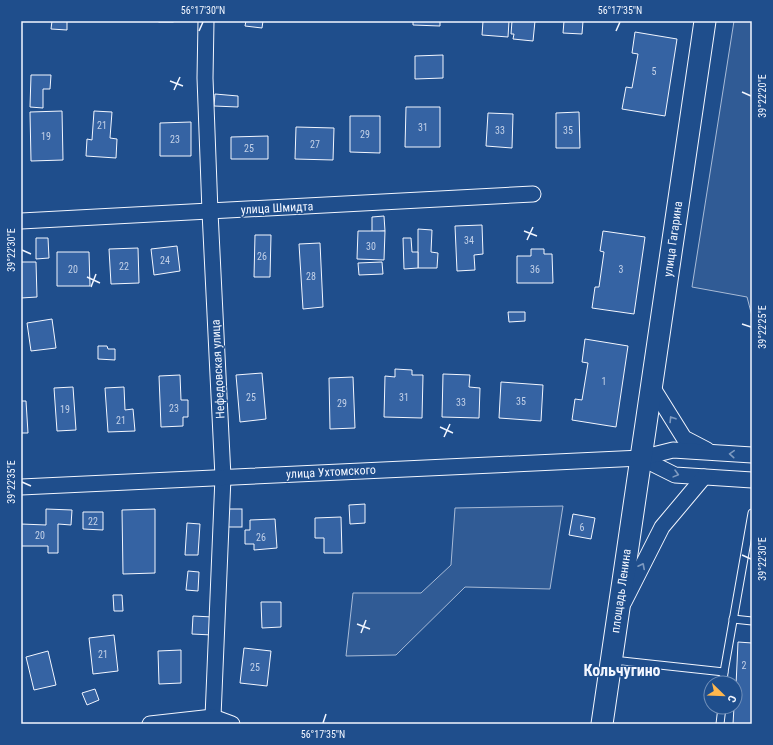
<svg xmlns="http://www.w3.org/2000/svg" width="773" height="745" font-family="'Roboto Condensed',sans-serif">
<style>
.built{fill:#305b95;stroke:#a8bbd7}
.building{fill:#3563a3;stroke:#f2f6ff}
.lines{fill:none;stroke-linecap:round;stroke-linejoin:round}
.service-casing{stroke:#f2f6ff;stroke-width:9}
.minor-casing{stroke:#f2f6ff;stroke-width:17}
.secondary-casing{stroke:#f2f6ff;stroke-width:23}
.service{stroke:#1f4e8c;stroke-width:7}
.minor{stroke:#1f4e8c;stroke-width:15}
.secondary{stroke:#1f4e8c;stroke-width:21}
.oneway{stroke:#7e9ac0}
.ticks{fill:none;stroke:#f2f6ff;stroke-width:1.5}
.labels{text-anchor:middle;stroke-width:3;stroke-linejoin:round;paint-order:stroke}
.number-label{font-size:10px;fill:#c3d1e8}
.street-label{font-size:12px;fill:#f2f6ff;stroke:#1f4e8c}
.district-label{font-size:16px;font-weight:bold;fill:#f2f6ff;stroke:#1f4e8c}
.neatline{fill:none;stroke:#f2f6ff;stroke-width:1.5}
.ticks-label{font-size:10px;text-anchor:middle;fill:#f2f6ff}
</style>
<rect width="100%" height="100%" fill="#1f4e8c"/>
<!-- built -->
<g class="built">
<polygon points="734,21 752,21 752,316 747,297 692,287"/>
<polygon points="563,506 550,589 465,587 396,655 346,656 353,593 421,593 451,565 455,508"/>
</g>
<!-- building -->
<g class="building">
<polygon points="52,21 67,21 67,30 51,29"/>
<rect x="159" y="21" width="14" height="1"/>
<polygon points="246,21 263,21 262,28 245,26"/>
<polygon points="413,21 440,21 440,26 413,25"/>
<polygon points="483,21 509,21 508,37 482,35"/>
<polygon points="512,21 535,21 533,41 513,39 514,34 511,34"/>
<polygon points="564,21 583,21 582,34 563,33"/>
<polygon points="635,32 677,39 665,116 622,109 626,87 632,88 638,54 632,53"/>
<polygon points="443,55 443,78 415,79 415,56"/>
<polygon points="31,75 51,75 50,89 43,89 43,108 30,107"/>
<polygon points="215,94 238,96 238,107 214,106"/>
<polygon points="406,107 440,107 440,147 405,147"/>
<polygon points="62,111 63,160 31,161 30,112"/>
<polygon points="94,111 112,112 110,138 117,139 116,158 86,156 87,139 92,140"/>
<polygon points="579,112 580,148 556,148 556,113"/>
<polygon points="488,113 513,114 512,148 486,146"/>
<polygon points="350,116 380,116 380,153 350,152"/>
<polygon points="191,122 191,156 160,156 160,123"/>
<polygon points="296,127 334,128 333,160 295,159"/>
<polygon points="268,136 268,159 231,159 231,137"/>
<polygon points="384,216 385,231 372,232 372,217"/>
<polygon points="482,225 483,254 474,255 475,270 457,271 455,226"/>
<polygon points="418,229 432,230 431,252 438,253 437,268 418,268"/>
<polygon points="358,231 385,231 384,260 357,259"/>
<polygon points="603,231 645,237 634,314 592,308 595,287 599,287 604,252 600,251"/>
<polygon points="255,235 271,235 270,277 254,277"/>
<polygon points="36,238 48,238 49,258 36,259"/>
<polygon points="403,238 411,238 412,252 418,252 418,268 404,269"/>
<polygon points="320,243 323,307 303,309 299,244"/>
<polygon points="177,246 180,271 154,275 151,249"/>
<polygon points="138,248 139,283 111,284 109,249"/>
<polygon points="531,249 544,249 544,254 552,254 553,283 517,283 517,256 531,256"/>
<polygon points="57,252 89,252 90,286 57,286"/>
<polygon points="21,262 36,262 37,297 21,298"/>
<polygon points="382,262 383,274 359,275 358,263"/>
<polygon points="508,312 525,312 525,321 509,322"/>
<polygon points="52,319 56,348 31,351 27,323"/>
<polygon points="585,339 628,346 616,427 572,420 575,399 582,400 588,363 582,362"/>
<polygon points="98,346 107,346 108,349 115,349 115,360 98,359"/>
<polygon points="395,369 412,370 412,375 423,375 422,418 384,417 385,376 395,377"/>
<polygon points="262,373 266,419 240,422 236,375"/>
<polygon points="443,374 470,375 469,387 480,388 479,418 442,417"/>
<polygon points="180,375 181,400 188,400 188,417 183,417 183,426 161,427 159,376"/>
<polygon points="353,377 355,428 330,429 329,378"/>
<polygon points="501,382 543,385 541,421 499,418"/>
<polygon points="73,387 76,430 57,431 54,388"/>
<polygon points="124,387 125,410 133,409 135,431 108,432 105,388"/>
<polygon points="21,401 26,401 28,433 21,433"/>
<polygon points="365,504 365,523 350,524 349,505"/>
<polygon points="46,509 72,510 71,525 58,524 58,553 48,553 48,546 21,546 21,524 46,525"/>
<polygon points="155,509 155,573 123,574 122,510"/>
<rect x="227" y="509" width="15" height="18"/>
<polygon points="83,512 103,512 103,530 83,529"/>
<polygon points="573,514 595,518 591,539 569,535"/>
<polygon points="341,517 342,553 324,553 324,538 315,538 315,518"/>
<polygon points="275,519 277,548 254,550 254,544 245,544 245,530 250,530 250,520"/>
<polygon points="187,523 200,524 198,555 185,555"/>
<polygon points="188,571 199,572 198,591 186,590"/>
<polygon points="113,595 122,595 123,611 114,611"/>
<polygon points="261,602 281,602 281,627 262,628"/>
<polygon points="193,616 213,617 212,635 192,634"/>
<polygon points="114,635 118,671 93,674 89,638"/>
<polygon points="738,642 752,643 752,724 733,724 734,707 735,707"/>
<polygon points="244,648 271,651 267,686 240,683"/>
<polygon points="181,650 181,683 159,684 158,651"/>
<polygon points="48,651 56,685 34,690 26,657"/>
<polygon points="95,689 99,700 87,705 82,693"/>
</g>
<g class="lines">
<!-- service casing -->
<g class="service-casing">
<g id="service">
<polyline points="733,619 752,621"/>
<polyline points="613,660 724,672 752,513"/>
<polyline points="723,683 724,672"/>
<polyline points="720,724 722,707"/>
</g>
</g>
<!-- minor casing -->
<g class="minor-casing">
<g id="minor">
<polyline points="206,21 205,78 210,212 223,477 213,717"/>
<polyline points="21,221 533,194"/>
<polyline points="651,385 684,438 707,450"/>
<polyline points="641,458 675,475 752,480"/>
<polyline points="21,487 641,458 673,450 752,455"/>
<polyline points="624,602 662,527 704,477"/>
<polyline points="150,724 213,717 232,724"/>
</g>
</g>
<!-- secondary casing -->
<g class="secondary-casing">
<polyline id="secondary" points="602,724 705,21"/>
</g>
<!-- service -->
<use href="#service" class="service"/>
<!-- minor -->
<use href="#minor" class="minor"/>
<!-- secondary -->
<use href="#secondary" class="secondary"/>
</g>
<!-- one-way arrows -->
<defs><path id="oneway-chevron" d="M-2-3.5L2.5 0L-2 3.5" fill="none" stroke-width="1.6" stroke-linecap="round" stroke-linejoin="round"/></defs>
<g class="oneway">
<use href="#oneway-chevron" transform="translate(672 419) rotate(-122)"/>
<use href="#oneway-chevron" transform="translate(732 454) rotate(-176)"/>
<use href="#oneway-chevron" transform="translate(676 474) rotate(15)"/>
<use href="#oneway-chevron" transform="translate(642 566) rotate(-63)"/>
</g>
<!-- ticks -->
<path class="ticks" d="M199,31L203,22M616,31L620,22M170,81L183,86M174,90L180,77M742,92L751,96M524,231L537,236M527,240L533,227M22,250L31,254M87,277L100,283M91,287L96,274M742,324L751,327M440,427L453,433M444,437L450,424M22,482L31,486M742,555L751,559M357,624L370,629M361,633L366,620M323,723L326,714"/>
<g class="labels">
<!-- number labels -->
<g class="number-label">
<text x="654" y="75">5</text>
<text x="102" y="129">21</text>
<text x="423" y="131">31</text>
<text x="500" y="134">33</text>
<text x="568" y="134">35</text>
<text x="365" y="138">29</text>
<text x="46" y="140">19</text>
<text x="175" y="143">23</text>
<text x="315" y="148">27</text>
<text x="249" y="152">25</text>
<text x="469" y="244">34</text>
<text x="371" y="250">30</text>
<text x="262" y="260">26</text>
<text x="165" y="264">24</text>
<text x="124" y="270">22</text>
<text x="73" y="273">20</text>
<text x="535" y="273">36</text>
<text x="621" y="273">3</text>
<text x="311" y="280">28</text>
<text x="604" y="385">1</text>
<text x="251" y="401">25</text>
<text x="404" y="401">31</text>
<text x="521" y="405">35</text>
<text x="461" y="406">33</text>
<text x="342" y="407">29</text>
<text x="174" y="412">23</text>
<text x="65" y="413">19</text>
<text x="121" y="424">21</text>
<text x="93" y="525">22</text>
<text x="582" y="531">6</text>
<text x="40" y="539">20</text>
<text x="261" y="541">26</text>
<text x="103" y="658">21</text>
<text x="744" y="669">2</text>
<text x="255" y="671">25</text>
</g>
<!-- street labels -->
<g class="street-label">
<text transform="translate(277 208) rotate(-3)" y="4">улица Шмидта</text>
<text transform="translate(673 239) rotate(-82)" y="4">улица Гагарина</text>
<text transform="translate(218 369) rotate(-93)" y="4">Нефедовская улица</text>
<text transform="translate(331 472) rotate(-3)" y="4">улица Ухтомского</text>
<text transform="translate(621 591) rotate(-82)" y="4">площадь Ленина</text>
</g>
<!-- district labels -->
<g class="district-label">
<text x="622" y="676">Кольчугино</text>
</g>
</g>
<!-- border -->
<rect width="773" height="745" fill="none" stroke="#1f4e8c" stroke-width="44"/>
<!-- north arrow -->
<g transform="translate(723 695) rotate(113)"><circle r="19" fill="#1f4e8c" stroke="#7391ba"/>
<path d="M0-3L7 15L0 10L-7 15Z" fill="#ffb74d"/>
<text y="-6" font-size="11" font-weight="bold" text-anchor="middle" fill="#f2f6ff">С</text>
</g>
<rect x="22" y="22" width="729" height="701" class="neatline"/>
<g class="ticks-label">
<text x="203" y="14">56°17'30"N</text>
<text x="620" y="14">56°17'35"N</text>
<text transform="translate(762 96) rotate(-90)" y="4">39°22'20"E</text>
<text transform="translate(11 250) rotate(-90)" y="4">39°22'30"E</text>
<text transform="translate(762 327) rotate(-90)" y="4">39°22'25"E</text>
<text transform="translate(11 482) rotate(-90)" y="4">39°22'35"E</text>
<text transform="translate(762 559) rotate(-90)" y="4">39°22'30"E</text>
<text x="323" y="738">56°17'35"N</text>
</g>
</svg>
